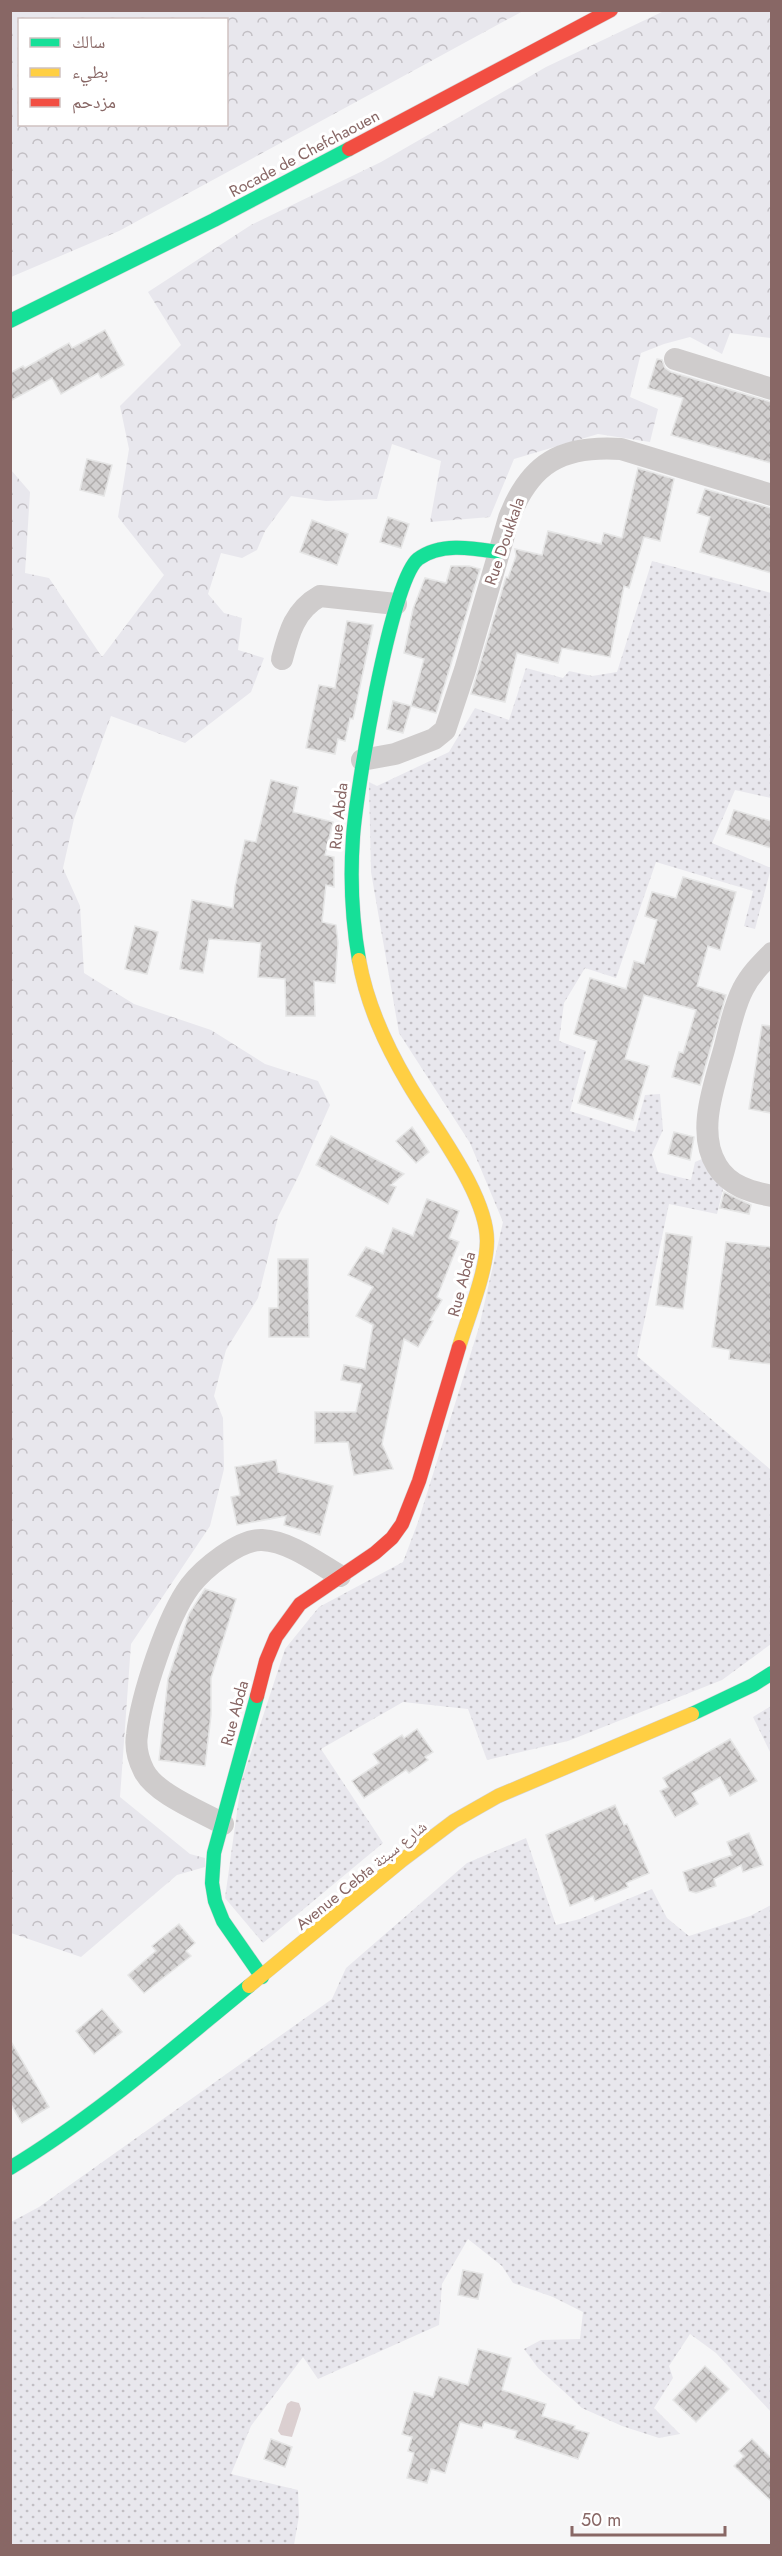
<svg xmlns="http://www.w3.org/2000/svg" width="782" height="2556" font-family="Jost,'Noto Naskh Arabic',sans-serif">
<style>
.grass{fill:url(#grass-dots)}
.forest{fill:url(#forest-crowns);fill-rule:evenodd}
.water{fill:#dbcfd0}
.building{fill:url(#building-cross-hatch);stroke:#e6e6e6;stroke-width:1.5}
.lines{fill:none;stroke-linecap:round;stroke-linejoin:round}
.fast-casing{stroke:#d4d2d3;stroke-width:15}
.slow-casing{stroke:#d4d2d3;stroke-width:15}
.jam-casing{stroke:#d4d2d3;stroke-width:15}
.street{stroke:#cfcccc;stroke-width:22}
.fast{stroke:#16e098;stroke-width:14}
.slow{stroke:#ffcf43;stroke-width:14}
.jam{stroke:#f24e42;stroke-width:14}
.labels{text-anchor:middle;stroke-width:6;stroke-linejoin:round;paint-order:stroke}
.street-label{font-size:16px;fill:#886765;stroke:#fff}
</style>
<defs>
<pattern id="grass-dots" width="8" height="8" patternUnits="userSpaceOnUse" patternTransform="scale(1.5)"><rect width="8" height="8" fill="#e8e7ed"/><path d="M2 2h.1M6 6h.1" fill="none" stroke="#c2bfc4" stroke-width="1.8" stroke-linecap="round"/></pattern>
<pattern id="forest-crowns" width="20" height="18" patternUnits="userSpaceOnUse" patternTransform="scale(1.5)"><rect width="20" height="18" fill="#e8e7ed"/><path d="M2 6a3 3 0 1 1 6 0M12 15a3 3 0 1 1 6 0" fill="none" stroke="#c2bfc4"/></pattern>
<pattern id="building-cross-hatch" width="8" height="8" patternUnits="userSpaceOnUse" patternTransform="scale(1.5)"><rect width="8" height="8" fill="#d2d0d0"/><path d="M0 0l8 8M0 8l8-8" fill="none" stroke="#b0adac"/></pattern>
</defs>
<rect width="100%" height="100%" fill="#f6f6f7"/>
<!-- grass -->
<g class="grass">
<polygon points="652,561 771,593 771,798 735,790 712,843 771,868 755,929 744,926 753,891 656,862 616,978 585,968 564,1003 559,1041 586,1051 570,1111 635,1132 645,1095 660,1094 663,1130 652,1154 658,1172 691,1180 695,1162 702,1159 724,1185 717,1214 669,1204 637,1356 771,1470 771,1644 722,1680 568,1741 487,1760 468,1709 403,1702 321,1749 383,1843 263,1943 225,1898 241,1783 285,1649 319,1607 403,1562 418,1522 479,1327 503,1222 470,1143 399,1033 371,872 369,782 377,786 449,752 475,708 509,720 526,668 563,678 569,671 592,676 617,672"/>
<polygon points="771,1706 771,1754 753,1717"/>
<polygon points="526,1838 556,1925 580,1919 652,1889 667,1918 689,1936 750,1916 771,1905 771,2412 716,2353 690,2334 669,2366 673,2378 654,2408 680,2434 659,2438 622,2426 582,2408 538,2368 524,2349 541,2340 580,2339 583,2312 553,2297 513,2283 502,2266 468,2239 442,2284 439,2325 318,2379 303,2357 251,2426 231,2474 298,2490 299,2516 294,2545 11,2545 11,2222 39,2207 332,1999 346,1968 467,1863"/>
</g>
<!-- forest -->
<g class="forest">
<path d="M11,10H523V11L119,231L11,277ZM20,20H226V124H20Z"/>
<polygon points="664,11 771,11 771,338 730,333 722,354 690,337 664,344 641,353 630,397 658,409 650,442 598,434 514,459 490,517 430,522 441,461 392,444 377,499 326,501 291,496 265,531 257,550 242,558 221,553 208,594 224,613 242,618 238,650 264,658 251,692 185,743 111,716 74,819 63,868 80,906 84,973 134,1004 211,1030 265,1064 318,1081 330,1105 300,1173 278,1217 258,1298 226,1350 214,1396 223,1418 224,1469 210,1526 131,1644 120,1797 190,1854 205,1858 205,1867 177,1875 81,1957 11,1933 11,470 30,492 25,573 49,578 102,657 164,575 118,517 129,449 120,406 181,345 148,292 251,225 381,162 546,67"/>
</g>
<!-- water -->
<polygon class="water" points="291,2401 299,2403 301,2409 292,2437 281,2435 278,2431 287,2404"/>
<!-- building -->
<g class="building">
<polygon points="105,330 124,365 101,378 98,373 61,394 52,378 10,401 10,373 23,366 25,368 69,343 72,348"/>
<polygon points="657,359 662,360 665,368 671,372 771,402 771,463 671,435 683,398 648,388"/>
<polygon points="87,459 112,465 104,496 80,490"/>
<polygon points="638,468 674,479 660,541 644,537 629,588 624,586 610,657 562,648 558,663 517,653 505,702 471,694 506,577 508,578 516,556 515,549 542,555 548,531 601,544 604,533 622,538"/>
<polygon points="705,489 771,508 771,573 700,552 710,517 697,513"/>
<polygon points="388,517 409,524 401,548 380,542"/>
<polygon points="312,520 348,534 337,565 300,552"/>
<polygon points="451,566 469,566 480,569 436,713 411,706 424,659 404,653 413,609 425,578 446,583"/>
<polygon points="347,621 373,625 353,719 350,718 345,741 338,739 335,754 306,748 319,685 335,688"/>
<polygon points="393,701 411,706 403,733 387,729"/>
<polygon points="271,780 298,787 293,812 333,822 325,855 334,857 334,887 326,885 322,922 336,925 338,943 335,983 314,981 315,1016 286,1016 285,979 258,977 261,943 209,939 203,973 180,969 192,900 233,908 235,887 245,840 256,842"/>
<polygon points="734,810 771,821 771,848 726,834"/>
<polygon points="683,877 736,892 720,950 708,946 697,986 726,995 700,1085 672,1077 679,1052 683,1053 696,1010 644,995 625,1059 649,1066 633,1120 578,1103 597,1041 574,1034 590,978 626,989 634,961 644,964 657,920 645,916 652,892 676,898"/>
<polygon points="135,926 158,932 147,974 125,969"/>
<polygon points="762,1025 771,1026 771,1113 749,1109"/>
<polygon points="412,1127 429,1152 416,1163 396,1141"/>
<polygon points="674,1132 694,1137 690,1160 668,1154"/>
<polygon points="331,1136 404,1174 391,1185 396,1187 388,1204 316,1165"/>
<polygon points="724,1192 751,1205 749,1214 720,1208"/>
<polygon points="427,1199 459,1211 449,1238 459,1242 437,1297 442,1300 430,1320 433,1321 418,1347 404,1339 382,1444 393,1469 354,1475 348,1442 315,1443 315,1412 356,1412 362,1384 341,1380 344,1365 365,1369 373,1325 356,1316 373,1287 348,1275 366,1247 383,1254 393,1228 413,1236"/>
<polygon points="666,1233 692,1237 683,1309 656,1305"/>
<polygon points="726,1242 771,1247 771,1364 729,1359 730,1350 712,1347"/>
<polygon points="278,1259 308,1259 309,1337 269,1337 269,1308 278,1308"/>
<polygon points="276,1460 278,1472 333,1486 320,1535 284,1525 286,1516 237,1525 231,1497 240,1495 235,1467"/>
<polygon points="205,1589 236,1599 211,1678 211,1715 205,1766 159,1760 168,1679 189,1614"/>
<polygon points="417,1729 433,1752 425,1757 428,1760 409,1773 406,1770 364,1798 352,1781 379,1763 373,1754 402,1735 404,1738"/>
<polygon points="730,1739 757,1781 730,1796 720,1777 692,1793 698,1804 675,1817 660,1791 668,1787 663,1778"/>
<polygon points="615,1805 624,1825 627,1824 649,1873 626,1883 628,1887 595,1901 593,1896 570,1906 546,1835"/>
<polygon points="749,1833 763,1865 743,1872 741,1865 714,1879 716,1886 696,1893 689,1891 683,1872 732,1855 727,1842"/>
<polygon points="179,1924 195,1943 186,1951 191,1956 144,1993 128,1975 156,1951 152,1946"/>
<polygon points="102,2009 122,2032 94,2054 76,2031"/>
<polygon points="10,2040 49,2107 22,2123 10,2103"/>
<polygon points="463,2270 483,2274 478,2299 458,2295"/>
<polygon points="478,2349 511,2358 502,2390 546,2404 542,2416 575,2426 574,2429 589,2433 578,2459 515,2438 517,2431 484,2422 482,2428 460,2422 445,2473 431,2469 427,2483 407,2478 414,2453 408,2451 412,2437 402,2434 414,2392 433,2397 439,2377 468,2385"/>
<polygon points="705,2366 729,2389 696,2422 673,2400"/>
<polygon points="271,2439 292,2447 285,2467 264,2459"/>
<polygon points="752,2439 771,2458 771,2501 734,2466 744,2456 739,2451"/>
</g>
<g class="lines">
<!-- fast casing -->
<g class="fast-casing">
<g id="fast">
<polyline points="10,321 214,220 349,149"/>
<path d="M359,960C352,920 350,879 353,837C356,793 390,582 418,559C440,542 473,548 498,552"/>
<polyline points="257,1696 214,1853 212,1883 215,1901 223,1921 262,1977"/>
<polyline points="692,1714 753,1685 772,1673"/>
<path d="M10,2168C96,2116 172,2049 249,1986"/>
</g>
</g>
<!-- slow casing -->
<g class="slow-casing">
<g id="slow">
<path d="M359,960C367,1005 385,1044 408,1083C432,1125 487,1193 487,1241C487,1271 468,1317 459,1347"/>
<polyline points="249,1986 401,1861 454,1821 498,1796 692,1714"/>
</g>
</g>
<!-- jam casing -->
<g class="jam-casing">
<g id="jam">
<polyline points="349,149 611,10"/>
<polyline points="257,1696 266,1661 276,1637 300,1604 375,1553 392,1538 402,1524 419,1481 459,1347"/>
</g>
</g>
<!-- street -->
<g class="street">
<polyline points="675,359 772,389"/>
<path d="M282,659C289,632 295,610 320,596L396,604"/>
<path d="M362,760L395,754L434,739L445,730L465,670L509,518C530,463 562,445 621,449L772,495"/>
<path d="M772,953C761,964 750,975 743,989C734,1006 730,1027 725,1046C716,1081 695,1131 717,1166C729,1186 751,1192 772,1196"/>
<path d="M223,1824C200,1811 156,1794 144,1771C139,1761 135,1747 137,1735C141,1697 167,1617 190,1586C203,1569 239,1539 262,1540C289,1541 318,1563 340,1576"/>
</g>
<!-- fast -->
<use href="#fast" class="fast"/>
<!-- slow -->
<use href="#slow" class="slow"/>
<!-- jam -->
<use href="#jam" class="jam"/>
</g>
<g class="labels">
<!-- street labels -->
<g class="street-label">
<text transform="translate(304 153) rotate(-28)" y="6">Rocade de Chefchaouen</text>
<text transform="translate(504 541) rotate(-71)" y="6">Rue Doukkala</text>
<text transform="translate(338 816) rotate(-84)" y="6">Rue Abda</text>
<text transform="translate(461 1284) rotate(-75)" y="6">Rue Abda</text>
<text transform="translate(234 1713) rotate(-75)" y="6">Rue Abda</text>
<text transform="translate(361 1875) rotate(-39)" y="6">Avenue Cebta شارع سبتة</text>
</g>
</g>
<!-- border -->
<rect width="782" height="2556" fill="none" stroke="#886765" stroke-width="24"/>
<!-- legend -->
<rect x="18" y="18" width="210" height="108" fill="#ffffff" stroke="#cfc2c1" stroke-width="1.5"/>
<rect x="30" y="38" width="30" height="9" fill="#16e098" stroke="#cfc2c1" stroke-width="1.5"/>
<text x="72" y="48" font-size="18" fill="#886765">سالك</text>
<rect x="30" y="68" width="30" height="9" fill="#ffcf43" stroke="#cfc2c1" stroke-width="1.5"/>
<text x="72" y="78" font-size="18" fill="#886765">بطيء</text>
<rect x="30" y="98" width="30" height="9" fill="#f24e42" stroke="#cfc2c1" stroke-width="1.5"/>
<text x="72" y="108" font-size="18" fill="#886765">مزدحم</text>
<!-- scale -->
<path d="M572 2526v9h153v-9" fill="none" stroke="#886765" stroke-width="3"/>
<text x="581" y="2526" font-size="18" fill="#886765" stroke="#ffffff" stroke-width="4.5" paint-order="stroke">50 m</text>
</svg>
